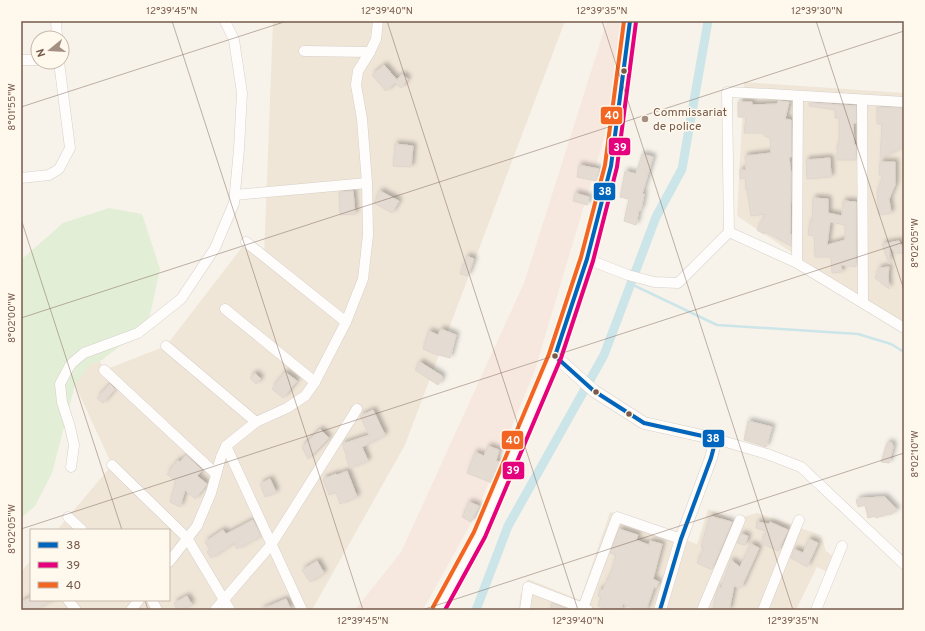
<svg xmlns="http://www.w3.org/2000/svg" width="925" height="631" font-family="Overpass,sans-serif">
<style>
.residential{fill:#f0e6d8}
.commercial{fill:#f7e8df}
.green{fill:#e3eed6}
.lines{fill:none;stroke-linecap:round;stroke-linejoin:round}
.stream{stroke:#cce5e8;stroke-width:2.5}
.canal{stroke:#cce5e8;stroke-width:9}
.building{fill:#e4dbd3;stroke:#e0d6cd;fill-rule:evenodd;filter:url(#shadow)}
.minor-casing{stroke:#d6cfc8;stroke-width:11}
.tertiary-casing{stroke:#d6cfc8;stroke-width:13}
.secondary-casing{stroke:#d6cfc8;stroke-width:15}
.minor{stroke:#fefdfc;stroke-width:10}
.tertiary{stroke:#fefdfc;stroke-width:12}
.secondary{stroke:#fefdfc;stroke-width:14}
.bus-1-casing{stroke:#fff8ec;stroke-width:7}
.bus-2-casing{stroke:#fff8ec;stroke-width:7}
.bus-3-casing{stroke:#fff8ec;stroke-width:7}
.bus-1{stroke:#0065bd;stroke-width:4}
.bus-2{stroke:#e5007d;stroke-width:4}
.bus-3{stroke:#f26522;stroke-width:4}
.ticks{fill:none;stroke:#765a4b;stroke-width:1;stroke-opacity:0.45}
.bus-dot{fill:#765a4b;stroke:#fff8ec;stroke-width:1.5}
.poi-dot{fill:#a39083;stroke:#fff8ec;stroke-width:1.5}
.labels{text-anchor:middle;stroke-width:3;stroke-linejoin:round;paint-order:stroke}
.poi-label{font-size:12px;fill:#765a4b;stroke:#fff8ec;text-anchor:start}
.line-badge{stroke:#fff8ec;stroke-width:1.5}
.badge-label{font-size:11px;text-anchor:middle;font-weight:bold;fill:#fff}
.neatline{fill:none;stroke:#765a4b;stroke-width:1.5}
.ticks-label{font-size:10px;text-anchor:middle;fill:#765a4b}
</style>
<defs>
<filter id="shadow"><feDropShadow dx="3" dy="-3" stdDeviation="2" flood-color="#0004"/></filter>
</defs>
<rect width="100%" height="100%" fill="#f7f3eb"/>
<!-- residential -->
<g class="residential">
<polygon points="273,21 565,21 405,445 312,610 21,610 21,572 31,560 31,600 169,600 169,530 57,530 112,465 75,385 53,344 81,319 104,370 166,346 246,242 264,256"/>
<polygon points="744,82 904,93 904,327 737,216"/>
<polygon points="708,509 725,516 732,520 757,513 821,535 826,551 836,558 829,573 817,567 796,610 519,610 520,596 528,579 580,600 610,512 697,544"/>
</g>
<!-- commercial -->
<polygon class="commercial" points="607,21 625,21 604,139 535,370 475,516 423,610 355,610 401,552 524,283"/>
<!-- green -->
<polygon class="green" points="109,208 142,214 160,269 148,324 102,360 90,365 75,385 52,473 35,506 21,518 21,260 63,223"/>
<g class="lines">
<!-- stream -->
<polyline class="stream" points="631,284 717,325 858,334 891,344 904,352"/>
<!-- canal -->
<polyline class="canal" points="476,610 508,526 604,355 656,217 682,169 708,21"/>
</g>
<!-- building -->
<g class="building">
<polygon points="384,65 397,80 402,74 408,79 401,88 395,83 386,91 372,75"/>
<polygon points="778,101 789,102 785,119 791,120 791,157 789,157 791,174 790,234 791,234 791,246 765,232 764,234 757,230 766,214 751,216 747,190 746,190 745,178 740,179 740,170 746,170 745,156 771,153 770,138 764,136 764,133 744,133 746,117 738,117 738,102 752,102 752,105 777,104"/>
<polygon points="809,103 856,106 856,123 853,123 854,145 856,145 856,160 837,160 837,145 839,145 839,118 835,118 835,110 809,106"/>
<polygon points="877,107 904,108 904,147 880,158 882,124 877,124"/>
<polygon points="395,144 413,146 411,167 393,166"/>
<polygon points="642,154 653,157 642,194 644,194 641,210 639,210 636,225 624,221 629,199 620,197 625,171 636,174"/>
<polygon points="830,158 831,177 807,179 806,160"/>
<polygon points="880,162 895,162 895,185 889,199 891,213 879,215 877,192 883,175 879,175"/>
<polygon points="579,165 599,169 596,181 577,177"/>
<polygon points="353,191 355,214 340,215 339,192"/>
<polygon points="380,191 399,201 392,213 374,203"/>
<polygon points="575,193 589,197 587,205 573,201"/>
<path d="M813,198L828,199V213L842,216L843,201L856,202V267L841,265L842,272L832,273L831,257H815L814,236L808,235L810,221L812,222ZM830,222L845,225V240L827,245Z"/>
<polygon points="899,241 904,250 904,253 895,253 890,246 889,264 882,244"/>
<polygon points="467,256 474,259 468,276 460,274"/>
<polygon points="889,267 888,276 889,289 875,278 879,268"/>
<polygon points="441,329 456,335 450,358 435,354 423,349 429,331 438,335"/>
<polygon points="420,362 442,376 442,379 438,385 415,370"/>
<polygon points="285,372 297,381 283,398 272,389"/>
<polygon points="255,373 261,379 256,384 250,378"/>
<polygon points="110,384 115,389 103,403 97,398"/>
<polygon points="373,410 385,435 362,447 368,461 350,468 346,458 347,457 342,444 369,435 360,416"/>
<polygon points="748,421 772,427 766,447 744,440"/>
<polygon points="320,429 329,438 308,459 302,447"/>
<polygon points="887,443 892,443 893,447 889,463 881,462"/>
<polygon points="488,446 499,450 496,461 500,462 492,483 467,473 475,452 484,456"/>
<polygon points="186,455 202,470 197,476 207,484 195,499 185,490 180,507 170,502 176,481 167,474 178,460 180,462"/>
<polygon points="347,471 357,497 340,504 336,492 329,495 323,479 336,474 337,475"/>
<polygon points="270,479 276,492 265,497 260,484"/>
<polygon points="885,497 897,510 890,515 889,514 876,518 875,516 868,518 865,505 858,507 856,500 863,498"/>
<polygon points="469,502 479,506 471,522 462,517"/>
<polygon points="710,516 732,522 712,569 710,569 697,563 704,548 701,547"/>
<polygon points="253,520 261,536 237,549 234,543 211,558 207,552 210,550 205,542 223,530 226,534"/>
<polygon points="757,522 769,524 770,522 788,530 778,551 761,543 766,531 756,528"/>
<polygon points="619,529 638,535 636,540 649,545 650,541 662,544 653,579 659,582 656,588 654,587 646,610 637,610 623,604 621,610 610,610 598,606 601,597 598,596 600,589 603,590 607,580 608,580 612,569 616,555 610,553"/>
<polygon points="741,534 748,536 745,545 737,543"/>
<polygon points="809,539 818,543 807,567 791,558 794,549 803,553"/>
<polygon points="751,544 759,548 741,588 734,586 729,610 722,610 713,608 717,591 719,587 721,588 731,560 740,567"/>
<polygon points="317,561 324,573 310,582 302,570"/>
<polygon points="187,596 192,605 180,610 177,610 174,603"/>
<polygon points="31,597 31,600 54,600 35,610 21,610 21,602"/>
<polygon points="286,599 291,610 260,610"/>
<polygon points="552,603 565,608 565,610 550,610"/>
</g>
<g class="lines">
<!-- minor casing -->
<g class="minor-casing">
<g id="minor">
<polyline points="56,21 57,38"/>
<polyline points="304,51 370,52"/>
<polyline points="21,60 38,60"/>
<polyline points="862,100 863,303"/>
<polyline points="21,178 49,175 59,169 70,148 59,62"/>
<polyline points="235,195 367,183"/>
<polyline points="729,232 797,263 904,328"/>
<polyline points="246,242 346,322"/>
<polyline points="587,259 628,275 654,282 678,283 729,232 727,92 771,94 904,102"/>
<polyline points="797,263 798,96"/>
<polyline points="225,309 315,382"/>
<polyline points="166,346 256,422"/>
<polyline points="104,370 216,474"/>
<polyline points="716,439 767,454 801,467 904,564"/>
<polyline points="226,446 302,610"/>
<polyline points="112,465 187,538 230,610"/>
<polyline points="71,467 74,445 70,427 62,402 60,384 69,367 72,363 84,353 138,333 181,299 215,248 234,203 239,149 242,93 234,40 225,21"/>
<polyline points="68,517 82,530"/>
<polyline points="169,562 197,526 211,493 221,457 226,446 256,422 287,408 305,396 315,382 346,322 363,279 368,235 367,183 362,119 356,85 358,71 370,52 376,39 378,21"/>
<polyline points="68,600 76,610"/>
<polyline points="152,600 157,610"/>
<polyline points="583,608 617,517 681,539"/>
<polyline points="131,610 139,600"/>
<polyline points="215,610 271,545 357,409"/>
<polyline points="525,610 528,587 588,610"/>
<polyline points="702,610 740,520"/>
<polyline points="763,610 799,520"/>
<polyline points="816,610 842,546"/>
</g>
</g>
<!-- tertiary casing -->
<g class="tertiary-casing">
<polyline id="tertiary" points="555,356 594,391 644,423 716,439 711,458 681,539 660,610"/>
</g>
<!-- secondary casing -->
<g class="secondary-casing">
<polyline id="secondary" points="438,610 479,535 555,356 587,259 611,166 630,21"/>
</g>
<!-- minor -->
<use href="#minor" class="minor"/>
<!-- tertiary -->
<use href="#tertiary" class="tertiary"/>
<!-- secondary -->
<use href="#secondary" class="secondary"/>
<!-- bus-1 casing -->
<g class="bus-1-casing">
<g id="bus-1">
<polyline points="555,356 594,391 644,423 716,439 711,458 681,539 660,610"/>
<polyline points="555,356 587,259 611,166 630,21"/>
</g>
</g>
<!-- bus-2 casing -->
<g class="bus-2-casing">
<polyline id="bus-2" points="445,610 485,537 561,358 593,261 617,167 636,22"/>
</g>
<!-- bus-3 casing -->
<g class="bus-3-casing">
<polyline id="bus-3" points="433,607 474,532 549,354 581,257 605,165 624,21"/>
</g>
<!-- bus-1 -->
<use href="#bus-1" class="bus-1"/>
<!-- bus-2 -->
<use href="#bus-2" class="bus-2"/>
<!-- bus-3 -->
<use href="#bus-3" class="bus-3"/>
</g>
<!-- ticks -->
<path class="ticks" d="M172,21L363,610M387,21L578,610M602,21L793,610M816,21L904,290M21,107L287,21M21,219L122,530M21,318L904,31M21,529L904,242M145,600L148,610M422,610L904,453"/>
<!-- markers -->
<g class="bus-dot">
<circle cx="624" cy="71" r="3.5"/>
<circle cx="555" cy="356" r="3.5"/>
<circle cx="596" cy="392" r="3.5"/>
<circle cx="629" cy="414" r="3.5"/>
</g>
<circle class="poi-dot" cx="645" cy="119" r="4"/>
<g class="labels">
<!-- poi labels -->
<g class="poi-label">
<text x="653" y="116">Commissariat<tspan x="653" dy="14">de police</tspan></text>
</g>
</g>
<g class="line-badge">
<rect x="600" y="106" width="23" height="19" rx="4" fill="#f26522"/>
<rect x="608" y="137" width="23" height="19" rx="4" fill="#e5007d"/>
<rect x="593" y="182" width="23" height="19" rx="4" fill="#0065bd"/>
<rect x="702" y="429" width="23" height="19" rx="4" fill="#0065bd"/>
<rect x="501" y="430" width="23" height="20" rx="4" fill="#f26522"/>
<rect x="502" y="461" width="23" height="19" rx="4" fill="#e5007d"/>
</g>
<g class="badge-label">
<text x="612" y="119">40</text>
<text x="620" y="151">39</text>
<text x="605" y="195">38</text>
<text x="713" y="442">38</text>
<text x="513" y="444">40</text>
<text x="513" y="474">39</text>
</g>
<!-- border -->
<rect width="925" height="631" fill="none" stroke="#fff8ec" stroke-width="44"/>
<!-- legend -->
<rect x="30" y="529" width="140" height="72" fill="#fff8ec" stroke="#c8b9ac"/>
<rect x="38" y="542" width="20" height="6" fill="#0065bd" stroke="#c8b9ac"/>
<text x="66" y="549" font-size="12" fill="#765a4b">38</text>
<rect x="38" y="562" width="20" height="6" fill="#e5007d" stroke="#c8b9ac"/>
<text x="66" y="569" font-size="12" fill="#765a4b">39</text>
<rect x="38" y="582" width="20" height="6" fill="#f26522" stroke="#c8b9ac"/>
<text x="66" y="589" font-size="12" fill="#765a4b">40</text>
<!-- north arrow -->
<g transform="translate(50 50) rotate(252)"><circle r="19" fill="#fff8ec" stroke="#c8b9ac"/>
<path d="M0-3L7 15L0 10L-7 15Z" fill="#a39083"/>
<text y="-6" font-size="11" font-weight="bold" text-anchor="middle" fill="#765a4b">N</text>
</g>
<rect x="22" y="22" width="881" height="587" class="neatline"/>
<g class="ticks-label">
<text x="172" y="14">12°39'45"N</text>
<text x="387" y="14">12°39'40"N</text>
<text x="602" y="14">12°39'35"N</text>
<text x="817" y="14">12°39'30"N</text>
<text transform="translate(11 107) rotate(-90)" y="4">8°01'55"W</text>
<text transform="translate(914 243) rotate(-90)" y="4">8°02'05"W</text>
<text transform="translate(11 318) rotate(-90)" y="4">8°02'00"W</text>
<text transform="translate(914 454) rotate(-90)" y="4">8°02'10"W</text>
<text transform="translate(11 529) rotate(-90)" y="4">8°02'05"W</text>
<text x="363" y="624">12°39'45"N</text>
<text x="578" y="624">12°39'40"N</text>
<text x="793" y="624">12°39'35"N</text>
</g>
</svg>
